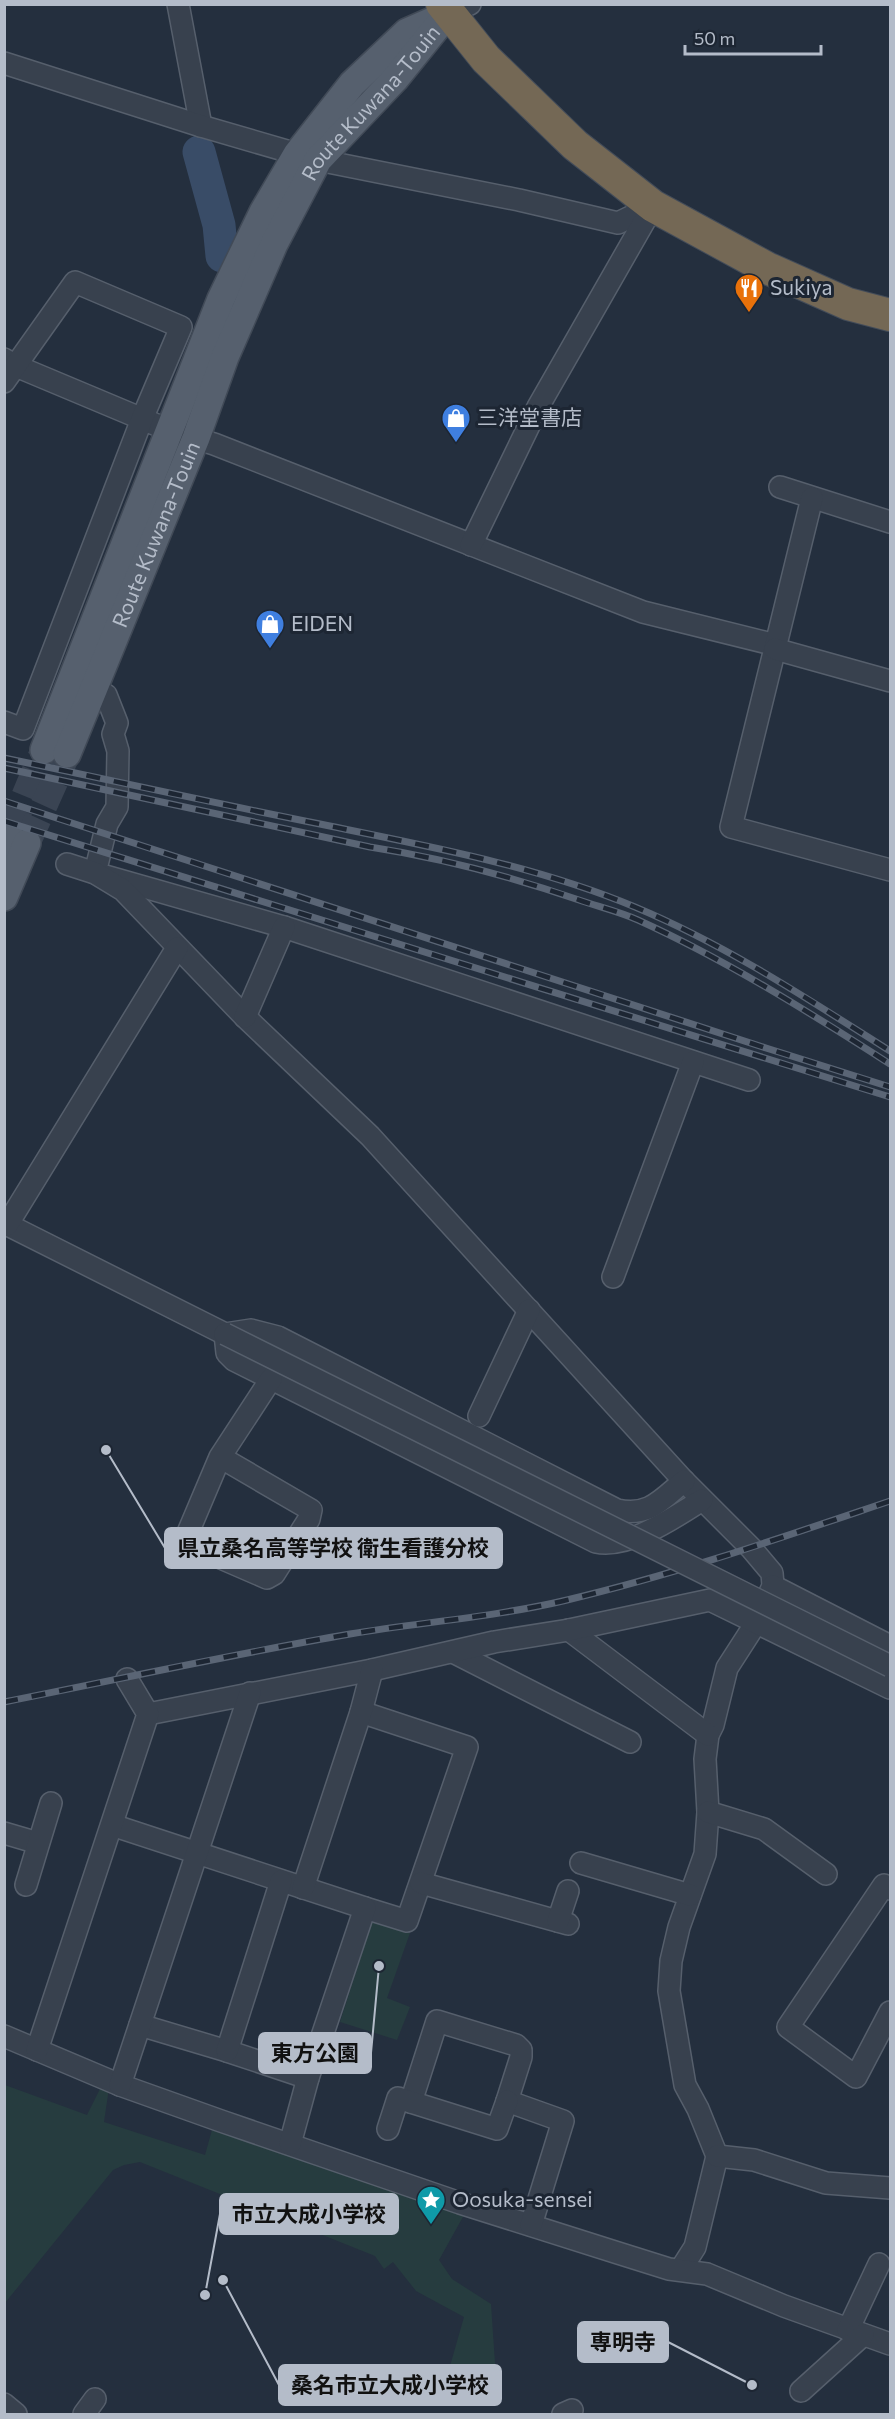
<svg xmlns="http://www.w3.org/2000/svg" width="895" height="2419" font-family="Commissioner,'Noto Sans JP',sans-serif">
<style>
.green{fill:#263c3f}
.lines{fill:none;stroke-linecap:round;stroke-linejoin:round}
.river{stroke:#394c67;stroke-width:33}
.major-tunnel{stroke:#3a4453;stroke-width:27;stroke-dasharray:27 14;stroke-linecap:butt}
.minor-casing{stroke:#565f6c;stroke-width:24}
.major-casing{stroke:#414a57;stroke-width:30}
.highway-casing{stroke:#434c59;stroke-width:34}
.minor{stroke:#38414e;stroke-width:21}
.major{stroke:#56606e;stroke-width:27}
.highway{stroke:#746855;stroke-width:32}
.rail-casing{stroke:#5a6575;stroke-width:7}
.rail{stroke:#1d2633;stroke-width:4.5;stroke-dasharray:14;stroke-linecap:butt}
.minor-bridge-casing{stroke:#565f6c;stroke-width:24;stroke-linecap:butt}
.minor-bridge{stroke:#38414e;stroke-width:21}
.labels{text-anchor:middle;stroke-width:6;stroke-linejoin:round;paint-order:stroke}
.street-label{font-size:21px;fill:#b4bcc9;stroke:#1d2633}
.poi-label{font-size:21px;fill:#b4bcc9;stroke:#1d2633;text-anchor:start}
.leader{fill:none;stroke:#b4bcc9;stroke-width:2}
.callout-dot{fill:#b4bcc9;stroke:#1d2633;stroke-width:2}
.callout{fill:#b4bcc9;stroke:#b4bcc9;stroke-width:2}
.callout-label{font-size:22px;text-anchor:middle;font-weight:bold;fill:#111}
</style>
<rect width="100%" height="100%" fill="#242f3e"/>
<!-- green -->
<g class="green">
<polygon points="372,1922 410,1933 387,1998 410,2007 397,2040 340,2022"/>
<polygon points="5,2085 87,2115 101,2087 109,2088 104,2122 205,2155 212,2130 274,2146 464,2215 439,2260 452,2279 491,2304 496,2378 478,2397 448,2373 464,2317 416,2291 393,2262 384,2269 375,2256 140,2162 124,2165 113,2170 5,2303"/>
</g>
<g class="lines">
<!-- river -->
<polyline class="river" points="199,152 219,225 222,256"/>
<!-- major-tunnel -->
<g class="major-tunnel">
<polyline points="9,834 44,750"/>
<polyline points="27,843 67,754"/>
</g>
<!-- minor casing -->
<g class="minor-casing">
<g id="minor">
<polyline points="178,4 201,126"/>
<polyline points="448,14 470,4"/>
<polyline points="4,63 201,126 318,160 519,200 618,223 653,206"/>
<polyline points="4,359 16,366 171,431 214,444 643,612 776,645"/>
<polyline points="4,382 75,282 181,327 142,419 23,729 4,722"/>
<polyline points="780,487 890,522"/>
<polyline points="812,498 731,827 890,870"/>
<polyline points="471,545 538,407 653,206"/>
<polyline points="775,649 890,681"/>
<polyline points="106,695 117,723 113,734 118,751 117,807 107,824 95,873 284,927 749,1080"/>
<polyline points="67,864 95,873 123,890 245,1017 370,1136 684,1481 751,1548 772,1573 773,1586 756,1623 727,1668 713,1725 708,1735 705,1759 708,1812 705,1854 679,1927 671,1961 669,1991 685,2085 698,2109 717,2156 695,2247 681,2269"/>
<polyline points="245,1017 284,927"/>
<path d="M4,1223L225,1334L251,1330L278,1337L617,1510C649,1517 661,1500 684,1481"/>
<polyline points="7,1225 177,948"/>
<polyline points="613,1277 693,1062"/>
<path d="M225,1334L227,1353L234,1360L596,1542C629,1549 675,1517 702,1500"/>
<polyline points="479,1416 529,1310"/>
<polyline points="220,1457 311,1510 309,1519 274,1574 267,1578 184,1542 220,1457 271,1379"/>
<polyline points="773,1586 890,1646"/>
<polyline points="569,1630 708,1735"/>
<polyline points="453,1652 630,1742"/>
<polyline points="361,1712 467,1747 407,1921 365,1908"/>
<polyline points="148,1714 372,1670 494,1642 569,1630 710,1600 890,1688"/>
<polyline points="708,1812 764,1829 826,1874"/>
<polyline points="112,1825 365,1908 308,2078 227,2051 140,2025"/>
<polyline points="4,1833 38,1843"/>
<polyline points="581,1863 690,1895"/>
<polyline points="421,1883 568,1924"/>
<polyline points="26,1885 51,1803"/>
<polyline points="303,1888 361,1712 372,1670"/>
<polyline points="890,1889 884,1885 788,2027 856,2077 890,2012"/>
<polyline points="558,1921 568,1891"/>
<polyline points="4,2036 120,2085 221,2121 460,2203 618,2253 669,2269 707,2274 784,2306 890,2344"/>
<polyline points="37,2050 148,1714 127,1679"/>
<polyline points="227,2051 281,1881"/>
<polyline points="120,2085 250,1693"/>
<polyline points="411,2102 437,2021 516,2045 521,2050 521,2057 507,2101 563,2121 531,2225"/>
<polyline points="388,2129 398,2098 497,2129 507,2101"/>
<polyline points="290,2144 308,2078"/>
<polyline points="717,2156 754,2160 826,2183 890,2188"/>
<polyline points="848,2330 879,2264"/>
<polyline points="801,2391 863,2335"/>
<polyline points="4,2404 16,2414"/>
<polyline points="84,2414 95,2399"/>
<polyline points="563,2414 572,2410"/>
</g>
</g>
<!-- major casing -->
<g class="major-casing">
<g id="major">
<polyline points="44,750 221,299 263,212 297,154 352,84 407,32 448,14"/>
<path id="s1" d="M67,754L196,438L225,357L274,244L318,160L395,79L445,17"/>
<polyline points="4,846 9,834"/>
<polyline points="4,897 27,843"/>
</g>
</g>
<!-- highway casing -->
<g class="highway-casing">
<polyline id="highway" points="442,4 486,59 575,145 653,206 767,268 848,304 890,315"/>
</g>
<!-- minor -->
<use href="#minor" class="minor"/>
<!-- major -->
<use href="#major" class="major"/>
<!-- highway -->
<use href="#highway" class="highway"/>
<!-- rail casing -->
<g class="rail-casing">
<g id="rail">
<path d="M4,758C110,780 214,803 320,824C426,846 534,865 635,907C726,945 808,999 890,1051"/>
<path d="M4,768L370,847C442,858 513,877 582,901C600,907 620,912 638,920C726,960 809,1012 890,1064"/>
<polyline points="4,801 766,1048 890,1087"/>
<polyline points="4,821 890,1097"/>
<path d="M4,1702C120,1679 234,1654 350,1634C422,1622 496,1617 567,1600C677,1574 783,1537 890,1501"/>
</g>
</g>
<!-- rail -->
<use href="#rail" class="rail"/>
<!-- minor-bridge casing -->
<g class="minor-bridge-casing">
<polyline id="minor-bridge" points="225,1334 890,1666"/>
</g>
<!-- minor-bridge -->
<use href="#minor-bridge" class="minor-bridge"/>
</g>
<!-- icons -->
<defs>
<g id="restaurant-pin" transform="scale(1.5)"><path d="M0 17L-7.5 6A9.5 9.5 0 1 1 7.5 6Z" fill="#e8710a" stroke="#1d2633"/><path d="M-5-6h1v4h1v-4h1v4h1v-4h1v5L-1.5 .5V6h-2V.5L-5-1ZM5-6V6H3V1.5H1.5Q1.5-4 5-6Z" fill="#fff"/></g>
<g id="shop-pin" transform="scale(1.5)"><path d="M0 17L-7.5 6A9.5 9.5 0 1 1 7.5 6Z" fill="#3f7fe0" stroke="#1d2633"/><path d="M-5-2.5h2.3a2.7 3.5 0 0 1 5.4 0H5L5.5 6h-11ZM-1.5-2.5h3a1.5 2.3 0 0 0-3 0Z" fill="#fff"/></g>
<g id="sight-pin" transform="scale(1.5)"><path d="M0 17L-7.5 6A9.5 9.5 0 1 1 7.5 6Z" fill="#0f9aa8" stroke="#1d2633"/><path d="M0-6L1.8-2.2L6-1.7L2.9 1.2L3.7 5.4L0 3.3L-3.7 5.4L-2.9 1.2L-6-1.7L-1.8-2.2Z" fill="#fff"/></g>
</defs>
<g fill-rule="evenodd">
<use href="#restaurant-pin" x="749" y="288"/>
<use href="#shop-pin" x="456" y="418"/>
<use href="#shop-pin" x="270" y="624"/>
<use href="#sight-pin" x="431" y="2200"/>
</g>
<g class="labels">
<!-- street labels -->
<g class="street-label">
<text dy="7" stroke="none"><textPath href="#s1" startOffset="723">Route Kuwana-Touin</textPath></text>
<text dy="7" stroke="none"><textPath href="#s1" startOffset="237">Route Kuwana-Touin</textPath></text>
</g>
<!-- poi labels -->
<g class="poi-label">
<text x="770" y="295">Sukiya</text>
<text x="477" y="425">三洋堂書店</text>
<text x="291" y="631">EIDEN</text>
<text x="452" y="2207">Oosuka-sensei</text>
</g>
</g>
<!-- callouts -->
<path class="leader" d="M106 1450L165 1548M379 1966L371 2053M205 2295L220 2214M752 2385L668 2342M223 2280L279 2385"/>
<g class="callout-dot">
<circle cx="106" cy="1450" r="6"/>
<circle cx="379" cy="1966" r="6"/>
<circle cx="205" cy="2295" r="6"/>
<circle cx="752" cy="2385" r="6"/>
<circle cx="223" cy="2280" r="6"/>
</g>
<g class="callout">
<rect x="165" y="1528" width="337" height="40" rx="6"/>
<rect x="259" y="2033" width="112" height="40" rx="6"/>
<rect x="220" y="2194" width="178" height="40" rx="6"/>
<rect x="578" y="2322" width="90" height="40" rx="6"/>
<rect x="279" y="2365" width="222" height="40" rx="6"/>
</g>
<g class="callout-label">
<text x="333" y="1556">県立桑名高等学校 衛生看護分校</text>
<text x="315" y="2061">東方公園</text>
<text x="309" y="2222">市立大成小学校</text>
<text x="623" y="2350">専明寺</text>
<text x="390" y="2393">桑名市立大成小学校</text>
</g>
<!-- border -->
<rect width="895" height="2419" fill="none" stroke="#b4bcc9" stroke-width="12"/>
<!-- scale -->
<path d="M685 45v9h136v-9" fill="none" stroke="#b4bcc9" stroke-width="3"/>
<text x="694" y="45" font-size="18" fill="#b4bcc9" stroke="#1d2633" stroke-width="4.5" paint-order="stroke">50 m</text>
</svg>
